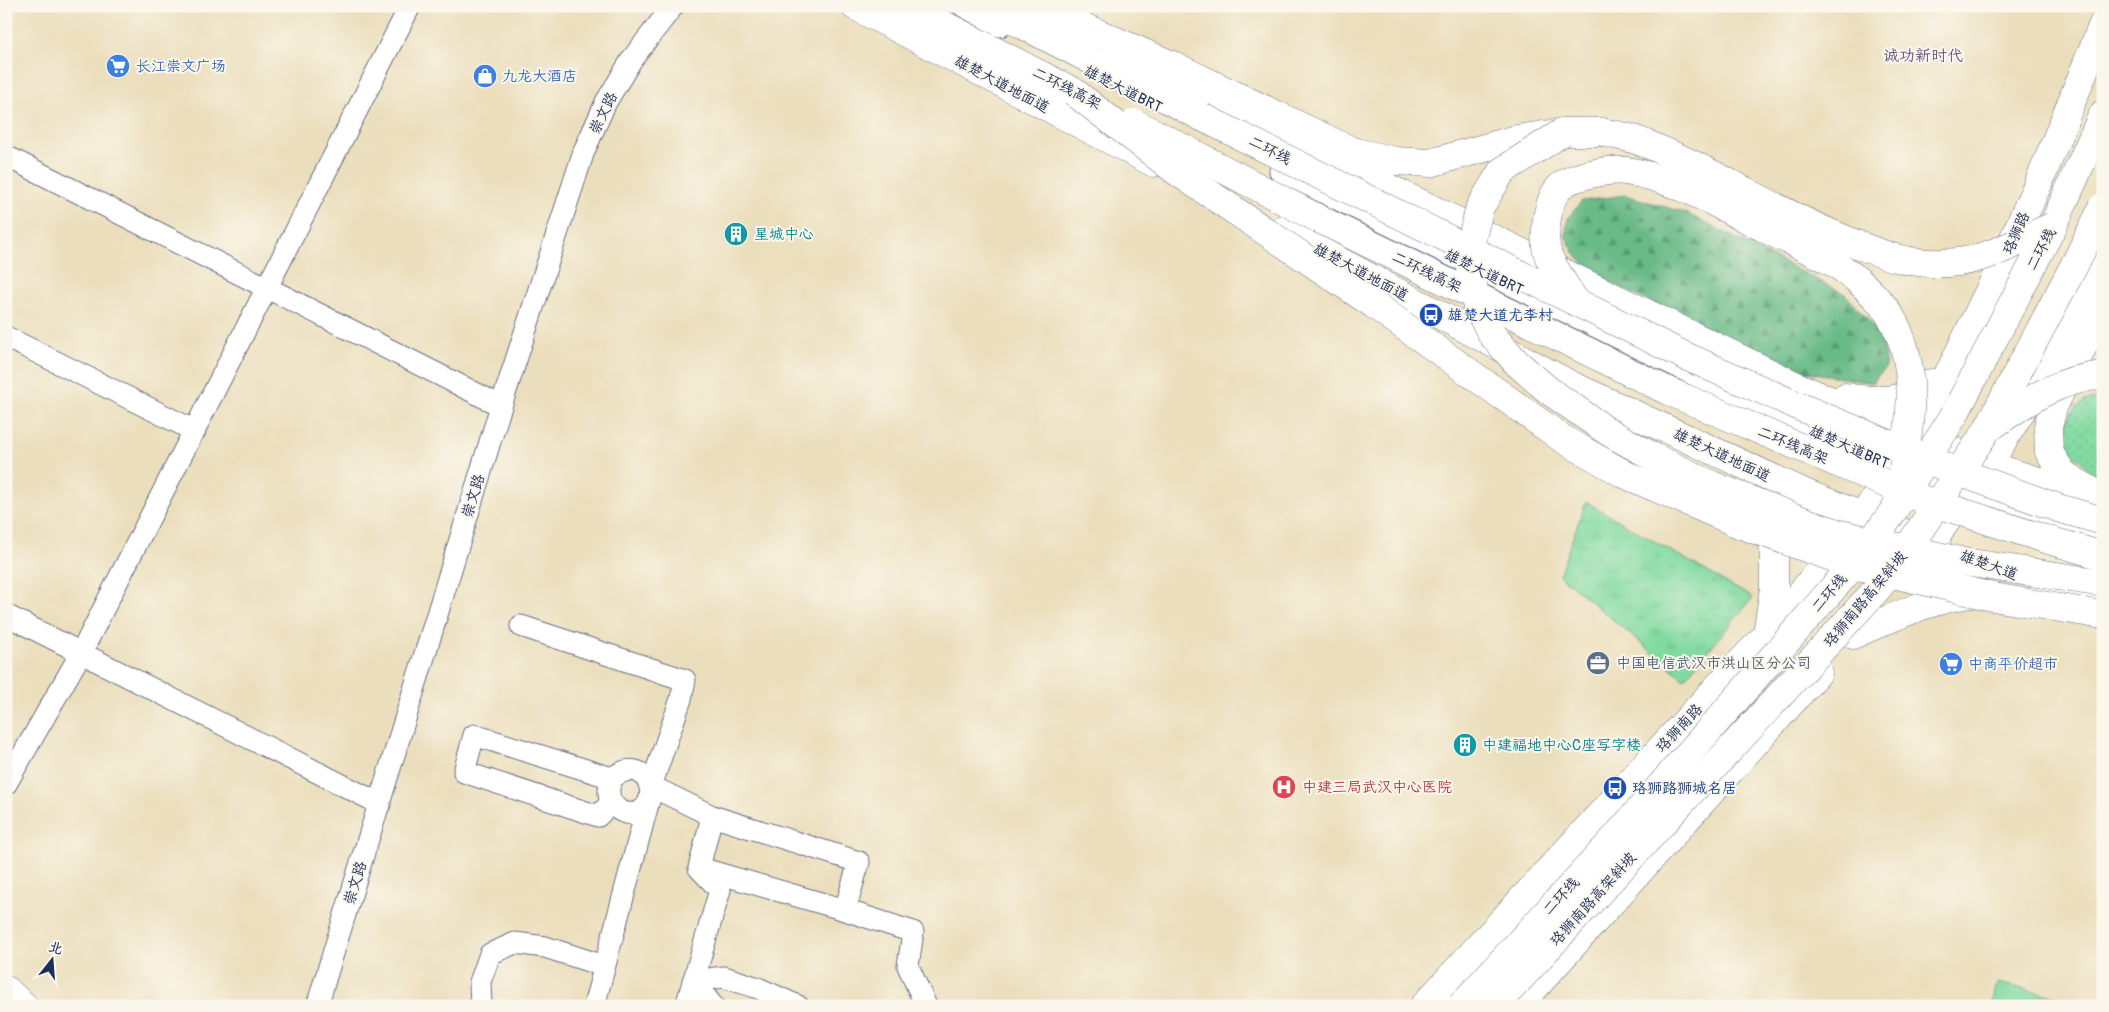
<svg xmlns="http://www.w3.org/2000/svg" width="2109" height="1012" font-family="Pangolin,'LXGW WenKai TC',sans-serif">
<style>
.grass{fill:url(#grass-dots);stroke:#4e847f}
.forest{fill:url(#forest-firs);stroke:#427472}
.park{fill:url(#park-tufts);stroke:#4e847f}
.garden{fill:#81daa0;stroke:#4e847f}
.lines{fill:none;stroke-linecap:round;stroke-linejoin:round}
.minor-casing{stroke:#646c7f;stroke-width:23}
.major-casing{stroke:#646c7f;stroke-width:29}
.highway-casing{stroke:#646c7f;stroke-width:29}
.minor{stroke:#fff;stroke-width:21}
.major{stroke:#fff;stroke-width:28}
.highway{stroke:#fff;stroke-width:28}
.highway-bridge-casing{stroke:#646c7f;stroke-width:29;stroke-linecap:butt}
.highway-bridge{stroke:#fff;stroke-width:28}
.labels{text-anchor:middle;stroke-width:4;stroke-linejoin:round;paint-order:stroke}
.shop-label{font-size:15px;fill:#366cbe;stroke:#fbf7ec;text-anchor:start}
.street-label{font-size:15px;fill:#1b2f5e;stroke:#fbf7ec}
.culture-label{font-size:15px;fill:#0d838f;stroke:#fbf7ec;text-anchor:start}
.transit-label{font-size:15px;fill:#164399;stroke:#fbf7ec;text-anchor:start}
.service-label{font-size:15px;fill:#4e5e75;stroke:#fbf7ec;text-anchor:start}
.health-label{font-size:15px;fill:#be3a42;stroke:#fbf7ec;text-anchor:start}
.neighbourhood-label{font-size:16px;fill:#645683;stroke:#fbf7ec}
</style>
<defs>
<pattern id="grass-dots" width="8" height="8" patternUnits="userSpaceOnUse" patternTransform="scale(1.25)"><rect width="8" height="8" fill="#81daa0"/><path d="M2 2h.1M6 6h.1" fill="none" stroke="#6fbb8c" stroke-width="1.8" stroke-linecap="round"/></pattern>
<pattern id="forest-firs" width="22" height="20" patternUnits="userSpaceOnUse" patternTransform="scale(1.25)"><rect width="22" height="20" fill="#68ba86"/><path d="M5 1l3.5 6h-7zM16 11l3.5 6h-7z" fill="#559871"/></pattern>
<pattern id="park-tufts" width="24" height="20" patternUnits="userSpaceOnUse" patternTransform="scale(1.25)"><rect width="24" height="20" fill="#81daa0"/><path d="M3 7l-1-3M5 7V3M7 7l1-3M15 17l-1-3M17 17v-4M19 17l1-3" fill="none" stroke="#6fbb8c"/></pattern>
</defs>
<rect width="100%" height="100%" fill="#fbf7ec"/>
<filter id="ink" filterUnits="userSpaceOnUse"><feTurbulence type="fractalNoise" baseFrequency=".02" numOctaves="2"/><feDisplacementMap in="SourceGraphic" scale="10" xChannelSelector="R" yChannelSelector="G"/><feConvolveMatrix kernelMatrix="1 2 1 2 8 2 1 2 1" color-interpolation-filters="sRGB"/></filter>
<filter id="wash" filterUnits="userSpaceOnUse"><feTurbulence type="fractalNoise" baseFrequency=".0096" numOctaves="4" result="noise"/><feDisplacementMap in="SourceGraphic" scale="20" xChannelSelector="R" yChannelSelector="G"/><feGaussianBlur stdDeviation="1.12" result="paint"/><feColorMatrix in="noise" values="0 0 0 0 0 0 0 0 0 0 0 0 0 0 0 0 0 1.4 0 .05"/><feComposite in="paint" operator="in"/></filter>
<g filter="url(#wash)">
<rect width="100%" height="100%" fill="#ebdebc"/>
<!-- grass -->
<polygon class="grass" points="2103,398 2103,483 2070,450 2065,430 2070,414 2086,400"/>
<!-- forest -->
<polygon class="forest" points="1625,195 1686,213 1845,294 1881,334 1886,367 1872,383 1803,371 1684,319 1599,277 1578,259 1565,236 1568,218 1582,201"/>
<!-- park -->
<polygon class="park" points="1586,502 1753,598 1684,679 1559,575"/>
<!-- garden -->
<polygon class="garden" points="1997,983 2068,999 2066,1006 1992,1006"/>
</g>
<g filter="url(#ink)">
<g class="lines">
<!-- minor casing -->
<g class="minor-casing">
<g id="minor">
<polyline points="963,6 1000,26"/>
<polyline points="6,156 501,406"/>
<polyline points="1280,171 1749,402 1895,467 1966,496 2103,538"/>
<polyline points="6,337 195,431"/>
<polyline points="6,615 380,804"/>
<polyline points="521,626 685,680 681,699 651,786 712,816 699,868 720,890 686,1006"/>
<polyline points="6,784 81,653 410,6"/>
<path d="M611,803L598,816L464,772L474,735L612,778C646,752 663,799 640,811C626,818 610,808 609,793C608,788 611,783 612,778"/>
<polyline points="700,868 845,910 859,862 712,816"/>
<polyline points="845,910 913,932 908,966 926,1006"/>
<polyline points="317,1006 501,406 584,151 606,102 632,59 673,6"/>
<polyline points="481,1006 480,982 490,954 515,943 545,947 604,966"/>
<polyline points="594,1006 648,804"/>
<polyline points="713,1006 693,981 724,977 758,988 798,1006"/>
</g>
</g>
<!-- major casing -->
<g class="major-casing">
<g id="major">
<polyline points="855,6 1154,163"/>
<polyline points="1118,53 1174,84 1805,390 1988,465 2103,502"/>
<polyline points="1281,230 1573,386 1807,494 1937,546"/>
<path d="M1845,397C1875,402 1905,403 1931,383"/>
<polyline points="2090,490 2063,474 2049,452 2048,427 2053,407 2096,320 2101,304 2103,289"/>
<polyline points="1763,515 1774,552 1774,588 1767,635"/>
<polyline points="1919,558 1988,465 2036,387 2103,266"/>
<polyline points="2044,584 2103,599"/>
<path d="M1853,635C1894,617 1934,597 1979,593"/>
<polyline points="6,990 24,1006"/>
<polyline points="1424,1006 1736,667 1766,636 1863,517 1915,435 1952,367 2003,262 2042,175 2103,24"/>
<polyline points="1518,1006 1818,673"/>
</g>
</g>
<!-- highway casing -->
<g class="highway-casing">
<g id="highway">
<polyline points="907,6 1074,92"/>
<polyline points="986,6 1202,117"/>
<polyline points="1035,6 1172,65 1352,151 1395,161 1430,163 1517,139 1563,132 1602,132"/>
<polyline points="2053,226 2103,114"/>
</g>
</g>
<!-- minor -->
<use href="#minor" class="minor"/>
<!-- major -->
<use href="#major" class="major"/>
<!-- highway -->
<use href="#highway" class="highway"/>
<!-- highway-bridge casing -->
<g class="highway-bridge-casing">
<g id="highway-bridge">
<polyline points="1074,92 1176,171 1373,304 1563,439 1624,474 1739,524 1854,565 1993,597 2103,615"/>
<polyline points="1202,117 1683,355 1798,406 1937,464 2058,508 2103,521"/>
<polyline points="1135,123 1317,218 1668,391 1922,499 2042,538 2103,556"/>
<polyline points="1563,132 1502,171 1480,207 1472,237 1471,274 1477,307 1493,336 1517,363 1548,390 1607,431 1657,459 1712,485 1814,525 1840,534 1964,562 2103,583"/>
<path d="M1602,132C1614,135 1627,136 1639,141C1705,166 1765,205 1830,233C1875,252 1908,268 1958,262C1991,258 2023,239 2053,226"/>
<path d="M1575,301C1566,286 1554,270 1548,255C1542,238 1547,198 1561,186C1574,175 1610,169 1626,171C1673,177 1721,207 1762,227C1787,240 1813,251 1837,265C1855,276 1880,299 1891,317C1919,364 1911,417 1903,468"/>
<path d="M1992,426C2029,400 2056,380 2103,375"/>
<polyline points="1461,1006 1615,838 1862,555 1890,516 1953,417 2053,226"/>
<polyline points="1495,1006 1878,588 1911,543 1987,430 2077,260 2103,207"/>
</g>
</g>
<!-- highway-bridge -->
<use href="#highway-bridge" class="highway-bridge"/>
</g>
</g>
<!-- icons -->
<defs>
<g id="supermarket-disc" transform="scale(1.25)"><circle r="9.5" fill="#3f7fe0" stroke="#fbf7ec"/><path d="M-6-5.5h2.5l.6 2H6L4.5 2H-2.5L-4.4-4H-6ZM-1.5 3.2a1.3 1.3 0 1 0 .1 0ZM3 3.2a1.3 1.3 0 1 0 .1 0Z" fill="#fff"/></g>
<g id="shop-disc" transform="scale(1.25)"><circle r="9.5" fill="#3f7fe0" stroke="#fbf7ec"/><path d="M-5-2.5h2.3a2.7 3.5 0 0 1 5.4 0H5L5.5 6h-11ZM-1.5-2.5h3a1.5 2.3 0 0 0-3 0Z" fill="#fff"/></g>
<g id="building-disc" transform="scale(1.25)"><circle r="9.5" fill="#0f9aa8" stroke="#fbf7ec"/><path d="M-4-6H4V6H1V3H-1V6H-4ZM-2.5-4.3h1.7v1.8h-1.7ZM.8-4.3h1.7v1.8H.8ZM-2.5-1h1.7V.8h-1.7ZM.8-1h1.7V.8H.8Z" fill="#fff"/></g>
<g id="bus-disc" transform="scale(1.25)"><circle r="9.5" fill="#1a4fb4" stroke="#fbf7ec"/><path d="M-5-6H5V4H4V6H2V4H-2V6H-4V4H-5ZM-3.5-4V0h7V-4ZM-3.5 1.2v1.5H-2V1.2ZM2 1.2v1.5H3.5V1.2Z" fill="#fff"/></g>
<g id="office-disc" transform="scale(1.25)"><circle r="9.5" fill="#5c6f8a" stroke="#fbf7ec"/><path d="M-6-3h4V-5.5h4V-3h4V5H-6ZM-1-4.5V-3h2v-1.5ZM-6 0V1H6V0Z" fill="#fff"/></g>
<g id="hospital-disc" transform="scale(1.25)"><circle r="9.5" fill="#e0444e" stroke="#fbf7ec"/><path d="M-5-5h3v3.5h4V-5h3V5h-3V1.5h-4V5h-3Z" fill="#fff"/></g>
</defs>
<g fill-rule="evenodd">
<use href="#supermarket-disc" x="118" y="66"/>
<use href="#shop-disc" x="485" y="76"/>
<use href="#building-disc" x="736" y="234"/>
<use href="#bus-disc" x="1431" y="315"/>
<use href="#office-disc" x="1598" y="663"/>
<use href="#supermarket-disc" x="1951" y="664"/>
<use href="#building-disc" x="1465" y="745"/>
<use href="#hospital-disc" x="1284" y="787"/>
<use href="#bus-disc" x="1615" y="788"/>
</g>
<g class="labels">
<!-- shop labels -->
<g class="shop-label">
<text x="136" y="71">长江崇文广场</text>
<text x="502" y="81">九龙大酒店</text>
<text x="1968" y="669">中商平价超市</text>
</g>
<!-- street labels -->
<g class="street-label">
<text transform="translate(1002 84) rotate(28)" y="5">雄楚大道地面道</text>
<text transform="translate(1067 88) rotate(27)" y="5">二环线高架</text>
<text transform="translate(1123 89) rotate(27)" y="5">雄楚大道BRT</text>
<text transform="translate(603 113) rotate(-64)" y="5">崇文路</text>
<text transform="translate(1270 150) rotate(27)" y="5">二环线</text>
<text transform="translate(2016 233) rotate(-66)" y="5">珞狮路</text>
<text transform="translate(2041 249) rotate(-62)" y="5">二环线</text>
<text transform="translate(1361 272) rotate(28)" y="5">雄楚大道地面道</text>
<text transform="translate(1427 272) rotate(26)" y="5">二环线高架</text>
<text transform="translate(1484 272) rotate(26)" y="5">雄楚大道BRT</text>
<text transform="translate(1793 445) rotate(23)" y="5">二环线高架</text>
<text transform="translate(1849 447) rotate(24)" y="5">雄楚大道BRT</text>
<text transform="translate(1722 455) rotate(25)" y="5">雄楚大道地面道</text>
<text transform="translate(473 496) rotate(-73)" y="5">崇文路</text>
<text transform="translate(1989 565) rotate(20)" y="5">雄楚大道</text>
<text transform="translate(1829 593) rotate(-49)" y="5">二环线</text>
<text transform="translate(1865 599) rotate(-50)" y="5">珞狮南路高架斜坡</text>
<text transform="translate(1679 728) rotate(-47)" y="5">珞狮南路</text>
<text transform="translate(355 883) rotate(-73)" y="5">崇文路</text>
<text transform="translate(1561 896) rotate(-47)" y="5">二环线</text>
<text transform="translate(1593 899) rotate(-48)" y="5">珞狮南路高架斜坡</text>
</g>
<!-- culture labels -->
<g class="culture-label">
<text x="754" y="239">星城中心</text>
<text x="1482" y="750">中建福地中心C座写字楼</text>
</g>
<!-- transit labels -->
<g class="transit-label">
<text x="1448" y="320">雄楚大道尤李村</text>
<text x="1632" y="793">珞狮路狮城名居</text>
</g>
<!-- service labels -->
<g class="service-label">
<text x="1616" y="668">中国电信武汉市洪山区分公司</text>
</g>
<!-- health labels -->
<g class="health-label">
<text x="1302" y="792">中建三局武汉中心医院</text>
</g>
<!-- neighbourhood labels -->
<g class="neighbourhood-label">
<text x="1923" y="61">诚功新时代</text>
</g>
</g>
<!-- margin -->
<rect width="2109" height="1012" fill="none" stroke="#fbf7ec" stroke-width="25"/>
<!-- north arrow -->
<g transform="translate(52 960) rotate(17)" stroke="#fbf7ec" stroke-width="4" paint-order="stroke">
<path d="M0-4L9 19L0 12L-9 19Z" fill="#1b2f5e"/>
<text y="-8" font-size="14" font-weight="bold" text-anchor="middle" fill="#1b2f5e">北</text>
</g>
</svg>
